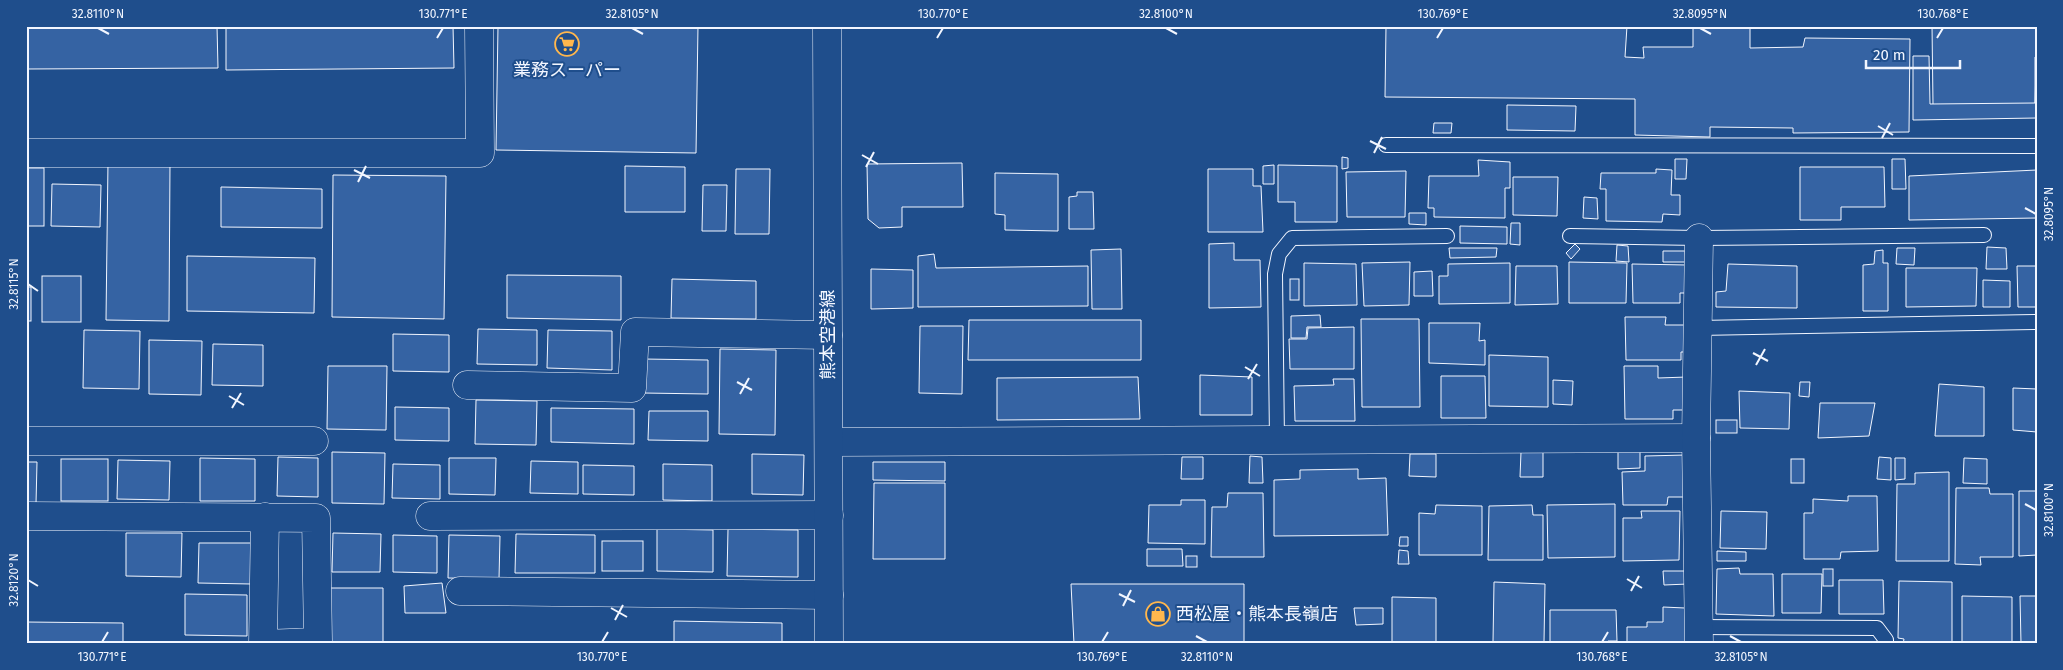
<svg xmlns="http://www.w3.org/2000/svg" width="2063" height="670" font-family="'Fira Sans','Noto Sans JP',sans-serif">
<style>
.building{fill:#3563a3;stroke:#f2f6ff}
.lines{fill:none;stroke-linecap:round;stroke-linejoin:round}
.lane-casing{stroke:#f2f6ff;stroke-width:16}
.street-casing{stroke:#f2f6ff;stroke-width:29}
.secondary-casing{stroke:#f2f6ff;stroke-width:29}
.lane{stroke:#1f4e8c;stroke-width:14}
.street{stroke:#1f4e8c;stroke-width:28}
.secondary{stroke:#1f4e8c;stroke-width:28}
.ticks{fill:none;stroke:#f2f6ff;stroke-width:2}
.labels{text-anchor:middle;stroke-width:4;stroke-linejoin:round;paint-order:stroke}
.poi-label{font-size:18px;fill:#f2f6ff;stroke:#1f4e8c}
.street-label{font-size:18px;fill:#f2f6ff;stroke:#1f4e8c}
.neatline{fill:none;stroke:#f2f6ff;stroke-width:2}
.ticks-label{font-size:12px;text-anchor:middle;fill:#f2f6ff}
</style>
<rect width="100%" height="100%" fill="#1f4e8c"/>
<!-- building -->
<g class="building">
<polygon points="26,26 217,26 218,68 26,69"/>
<polygon points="226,26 453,26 454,68 226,70"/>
<polygon points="498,26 698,26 696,153 496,150"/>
<polygon points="1386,26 1627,26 1625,57 1644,58 1643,47 1693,47 1693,26 1750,26 1750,48 1803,47 1805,38 1910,39 1909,132 1793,133 1793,128 1710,127 1710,137 1635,135 1635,99 1385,97"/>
<polygon points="1932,26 2037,26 2035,105 1933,105"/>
<polygon points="1913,56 1929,56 1930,104 2035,103 2035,57 2037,57 2037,118 1913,120"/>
<polygon points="1507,105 1576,106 1575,131 1507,130"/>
<polygon points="1434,123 1452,123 1451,133 1433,133"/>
<polygon points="1342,157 1348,158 1348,168 1342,169"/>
<polygon points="1675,159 1687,159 1686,179 1675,179"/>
<polygon points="1892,159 1905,159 1906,189 1892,189"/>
<polygon points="1478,160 1510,162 1510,188 1505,188 1505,218 1434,217 1434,208 1428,208 1429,176 1479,176"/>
<polygon points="108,161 170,162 169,321 106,320"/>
<polygon points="962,163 963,207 902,207 902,227 879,228 868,219 867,164"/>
<polygon points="1274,165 1274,184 1263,184 1263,166"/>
<polygon points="1278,165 1337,166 1337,222 1295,222 1295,202 1278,202"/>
<polygon points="625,166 685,167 685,212 625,212"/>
<polygon points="1800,167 1884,167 1885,207 1841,207 1841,220 1800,220"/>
<rect x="26" y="168" width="18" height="58"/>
<polygon points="736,169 770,169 769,234 735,234"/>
<polygon points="1208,169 1253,169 1253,186 1261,186 1263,232 1208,232"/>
<polygon points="1656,169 1672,170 1671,195 1680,195 1680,215 1663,214 1662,222 1606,221 1606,189 1600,189 1601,173 1656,173"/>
<polygon points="2037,170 2037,218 1909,220 1909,176"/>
<polygon points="1406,171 1405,217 1347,217 1346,172"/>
<polygon points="995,173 1058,174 1058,231 1005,230 1005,215 995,214"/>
<polygon points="333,175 446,176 444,319 332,317"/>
<polygon points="1513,177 1558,177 1557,216 1513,215"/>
<polygon points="52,184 101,185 100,227 51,226"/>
<polygon points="703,185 727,185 726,231 702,231"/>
<polygon points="221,187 322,189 322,228 221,227"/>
<polygon points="1077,192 1093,192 1094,229 1069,229 1069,197 1077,196"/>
<polygon points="1584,197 1597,198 1598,219 1583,218"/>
<polygon points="1409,213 1426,213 1426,225 1409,224"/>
<polygon points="1511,223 1520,223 1520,245 1510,244"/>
<polygon points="1460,226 1507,227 1507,244 1460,243"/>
<polygon points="1234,243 1234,260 1260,260 1261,307 1209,308 1209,244"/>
<polygon points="1575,244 1580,249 1571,259 1566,253"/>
<polygon points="1617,245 1628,246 1629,262 1616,261"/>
<polygon points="1987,247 2006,248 2007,269 1986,269"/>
<polygon points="1449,248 1497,248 1496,257 1450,258"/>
<polygon points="1897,248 1915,248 1914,265 1896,264"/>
<polygon points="1121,249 1122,309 1092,309 1091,250"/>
<polygon points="1883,250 1883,263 1888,263 1888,311 1863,311 1863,265 1874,264 1875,251"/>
<polygon points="1663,251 1685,251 1686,262 1663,262"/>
<polygon points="934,254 936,268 1088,266 1088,306 918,307 918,256"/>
<polygon points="187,256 315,258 314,313 187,311"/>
<polygon points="1410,262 1409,305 1364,306 1362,263"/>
<polygon points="1569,262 1627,263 1626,303 1569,303"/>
<polygon points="1304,263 1356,264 1357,305 1304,306"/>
<polygon points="1510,263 1510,303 1439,304 1439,276 1448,276 1448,264"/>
<polygon points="1632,264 1687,265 1687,293 1680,293 1680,303 1633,303"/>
<polygon points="1728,264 1797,266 1797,308 1716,307 1716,292 1726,291"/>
<polygon points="1516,266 1557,266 1558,304 1515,305"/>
<polygon points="2017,266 2037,266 2037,307 2018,307"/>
<polygon points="1906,268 1977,268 1976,306 1906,307"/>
<polygon points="871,269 913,270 913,308 871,309"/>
<polygon points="1432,271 1433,296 1414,296 1414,272"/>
<polygon points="507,275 621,276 621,320 507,318"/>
<rect x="42" y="276" width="39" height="46"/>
<polygon points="672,279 756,281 756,319 671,318"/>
<rect x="1290" y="279" width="9" height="21"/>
<polygon points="1983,280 2010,281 2010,307 1983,307"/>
<rect x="26" y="287" width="5" height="34"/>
<polygon points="1320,315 1321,327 1307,327 1306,338 1291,338 1291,316"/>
<polygon points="1625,317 1666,317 1665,325 1687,325 1688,352 1681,352 1681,360 1626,360"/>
<polygon points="1361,319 1419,319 1420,407 1362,407"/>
<polygon points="969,320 1141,320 1141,360 968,360"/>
<polygon points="1429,323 1480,323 1479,341 1485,340 1485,365 1429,363"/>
<polygon points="920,326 963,326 962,394 919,393"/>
<polygon points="1354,327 1354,369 1290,369 1289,339 1307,339 1308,328"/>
<polygon points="478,329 537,330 537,365 477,364"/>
<polygon points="84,330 140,331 139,389 83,388"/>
<polygon points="548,330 612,331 612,370 547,368"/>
<polygon points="393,334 449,335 449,372 393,371"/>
<polygon points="149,340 202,341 201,395 149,394"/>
<polygon points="213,344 263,345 263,386 212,385"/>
<polygon points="720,349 776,350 775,435 719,434"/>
<polygon points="1489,355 1548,357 1548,407 1489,406"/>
<polygon points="644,359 708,360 708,394 643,393"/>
<polygon points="328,366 387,366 386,430 327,429"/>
<polygon points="1624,366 1658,366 1658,378 1687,377 1687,410 1673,410 1673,419 1625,419"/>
<polygon points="1200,375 1252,377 1252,415 1200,415"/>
<polygon points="1441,376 1485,376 1486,418 1441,418"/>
<polygon points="1138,377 1140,419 997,420 997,378"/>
<polygon points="1333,379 1354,379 1355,421 1295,421 1294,386 1334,385"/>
<polygon points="1553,380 1573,381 1572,405 1553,404"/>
<polygon points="1800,382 1810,382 1809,397 1799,396"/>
<polygon points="1939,384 1984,387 1984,436 1935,436"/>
<polygon points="2013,388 2037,389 2037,432 2013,430"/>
<polygon points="1739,391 1790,393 1789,429 1740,428"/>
<polygon points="476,400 537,401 536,445 475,444"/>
<polygon points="1820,403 1875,403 1869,436 1818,438"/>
<polygon points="395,407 449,408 449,441 395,440"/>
<polygon points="551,408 634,409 634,444 551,442"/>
<polygon points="649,411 708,411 708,441 648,440"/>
<rect x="1716" y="420" width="21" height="13"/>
<polygon points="1543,451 1543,477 1520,477 1521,452"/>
<polygon points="1618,451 1640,451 1640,468 1618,469"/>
<polygon points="332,452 385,453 384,504 332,503"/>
<polygon points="752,454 804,455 803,495 752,494"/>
<polygon points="1410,454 1436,454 1436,477 1409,476"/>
<polygon points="1686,455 1687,497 1668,497 1667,505 1623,505 1622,472 1645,471 1645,456"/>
<polygon points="1250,456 1262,457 1263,483 1249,483"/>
<polygon points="278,457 318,458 318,497 277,496"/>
<polygon points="1182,457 1203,457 1203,479 1181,479"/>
<polygon points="1879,457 1891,458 1891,480 1877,479"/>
<polygon points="200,458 255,459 255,501 200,501"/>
<polygon points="449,458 496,458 495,495 449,494"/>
<polygon points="1895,458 1905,458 1905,479 1895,480"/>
<polygon points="1964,458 1987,459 1987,484 1963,483"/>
<rect x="61" y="459" width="47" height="42"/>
<rect x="1791" y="459" width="13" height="24"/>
<polygon points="118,460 170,461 169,500 117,499"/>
<polygon points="531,461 578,462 578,494 530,493"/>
<polygon points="26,462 37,462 36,504 26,504"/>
<polygon points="873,462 945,462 945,481 873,480"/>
<polygon points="393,464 440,465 440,499 392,498"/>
<polygon points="663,464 712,465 712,501 663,500"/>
<polygon points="583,465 634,466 634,495 583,494"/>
<polygon points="1358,469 1358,479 1386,478 1388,535 1274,536 1274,480 1300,479 1300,470"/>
<polygon points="1949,472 1949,561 1896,561 1897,484 1915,484 1915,473"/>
<polygon points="874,483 945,483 945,559 873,559"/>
<polygon points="1956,488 1989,488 1990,494 2013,494 2013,557 1980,557 1981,565 1955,564"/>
<polygon points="2019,491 2037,491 2037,555 2019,556"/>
<polygon points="1228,493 1263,493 1264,557 1211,557 1212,507 1227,507"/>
<polygon points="1848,496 1877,496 1878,551 1841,552 1840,559 1804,559 1804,513 1813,513 1813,499 1848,501"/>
<polygon points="1181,500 1205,500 1205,544 1148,543 1149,505 1181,505"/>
<polygon points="1615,504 1615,557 1548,558 1547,505"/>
<polygon points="1436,505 1482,506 1482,555 1419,555 1419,513 1435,514"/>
<polygon points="1532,505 1533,515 1543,515 1543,560 1488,560 1489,506"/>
<polygon points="1641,511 1680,511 1679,560 1623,561 1623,518 1642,518"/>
<polygon points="1721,511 1767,512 1766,549 1720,548"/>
<polygon points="657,529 713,530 713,572 657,571"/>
<polygon points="728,529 798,530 798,577 727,576"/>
<polygon points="126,533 182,533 181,577 126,576"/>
<polygon points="333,533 381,534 380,572 332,572"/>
<polygon points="516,534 595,535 595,573 515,573"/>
<polygon points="393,535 437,536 437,573 393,572"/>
<polygon points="449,535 500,536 499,579 448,578"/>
<polygon points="1400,537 1408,537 1408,546 1399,546"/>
<rect x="602" y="541" width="41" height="30"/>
<polygon points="199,543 251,543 251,584 198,583"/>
<polygon points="1147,549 1182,549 1183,566 1147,566"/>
<polygon points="1399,550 1408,551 1409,564 1398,564"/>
<polygon points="1717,551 1746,552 1746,561 1717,561"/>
<rect x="1186" y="556" width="11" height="11"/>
<polygon points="1739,568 1740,574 1773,574 1774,616 1716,614 1717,569"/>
<rect x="1823" y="569" width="10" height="17"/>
<polygon points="1663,571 1688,571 1688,584 1664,585"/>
<polygon points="1782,574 1822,574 1821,613 1782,613"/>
<polygon points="1839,580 1883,580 1884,614 1839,614"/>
<polygon points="1899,581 1952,582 1952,644 1903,644 1904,639 1898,638"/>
<polygon points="1494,582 1545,584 1544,642 1493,642"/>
<polygon points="442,583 446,613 405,613 404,586"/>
<polygon points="1071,584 1244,584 1244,644 1074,644"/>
<polygon points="330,588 383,588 383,643 330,642"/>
<polygon points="185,594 247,595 247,636 185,635"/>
<polygon points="1962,596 2012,597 2012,644 1970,644 1962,642"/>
<polygon points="2020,596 2037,596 2037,644 2021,644"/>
<polygon points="1392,597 1436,598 1436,644 1392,644"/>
<polygon points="1663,607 1685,608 1686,644 1627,644 1627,627 1647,627 1647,622 1663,622"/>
<polygon points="1354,608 1383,608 1383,624 1356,625"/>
<polygon points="1550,610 1616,610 1617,641 1608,641 1608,644 1550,644"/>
<polygon points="674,621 782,623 782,644 674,644"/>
<polygon points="26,622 123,623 123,644 26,644"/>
</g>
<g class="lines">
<!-- lane casing -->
<g class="lane-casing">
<g id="lane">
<polyline points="1386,145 2037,146"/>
<polyline points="1570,236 1699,238 1984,235"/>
<polyline points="1698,328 2037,322"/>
<polyline points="1277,440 1275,274 1279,254 1292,238 1447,236"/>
<polyline points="1699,627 1877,628 1886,640 1886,644"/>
</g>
</g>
<!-- street casing -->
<g class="street-casing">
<g id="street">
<polyline points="26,153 480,153 479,26"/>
<polyline points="467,385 632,388 635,332 828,335"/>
<polyline points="26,441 314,441"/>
<polyline points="829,442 1696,438"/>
<polyline points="26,516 316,518 318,642 263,644 265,517"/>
<polyline points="430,516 829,515"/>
<polyline points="460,591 829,595"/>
<polyline points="1699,644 1696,438 1699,238"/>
</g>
</g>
<!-- secondary casing -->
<g class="secondary-casing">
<polyline id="secondary" points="827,26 829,644"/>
</g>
<!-- lane -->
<use href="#lane" class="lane"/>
<!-- street -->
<use href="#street" class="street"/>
<!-- secondary -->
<use href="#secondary" class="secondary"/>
</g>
<!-- ticks -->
<path class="ticks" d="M98,28L109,34M632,28L643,34M1166,28L1177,34M1700,28L1711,34M437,38L443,28M937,38L943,28M1437,38L1443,28M1937,38L1943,28M1878,126L1893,135M1882,138L1890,123M1370,141L1386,149M1374,153L1382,137M862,155L878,164M866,167L874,152M354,170L370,178M358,182L366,166M2025,208L2036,214M28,284L38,291M1753,353L1768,361M1756,365L1765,349M1245,367L1260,376M1248,379L1257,364M737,382L752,390M740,394L749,378M229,396L244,405M232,408L241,393M2025,504L2036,510M1627,579L1642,588M28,580L38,586M1631,591L1639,576M1119,594L1135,602M1123,606L1131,590M611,608L627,617M615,620L623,605M1196,636L1207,642M1730,636L1741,642M102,642L108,632M602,642L608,632M1102,642L1108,632M1602,642L1608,632"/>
<!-- icons -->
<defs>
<g id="supermarket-ring" transform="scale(1.25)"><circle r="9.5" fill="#1f4e8c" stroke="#ffb74d" stroke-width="1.5"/><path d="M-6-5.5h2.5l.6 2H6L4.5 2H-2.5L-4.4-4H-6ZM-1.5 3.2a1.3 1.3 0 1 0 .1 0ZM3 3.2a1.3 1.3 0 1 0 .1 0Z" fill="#ffb74d"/></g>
<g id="shop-ring" transform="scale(1.25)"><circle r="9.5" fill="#1f4e8c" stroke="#ffb74d" stroke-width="1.5"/><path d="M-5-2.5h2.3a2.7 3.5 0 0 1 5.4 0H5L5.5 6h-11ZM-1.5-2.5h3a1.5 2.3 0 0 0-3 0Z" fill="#ffb74d"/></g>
</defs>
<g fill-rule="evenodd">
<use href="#supermarket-ring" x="567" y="44"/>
<use href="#shop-ring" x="1158" y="614"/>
</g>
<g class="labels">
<!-- poi labels -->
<g class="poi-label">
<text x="567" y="76">業務スーパー</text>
<text x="1176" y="620" text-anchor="start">西松屋・熊本長嶺店</text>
</g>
<!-- street labels -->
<g class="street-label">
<text transform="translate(828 335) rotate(-90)" y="6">熊本空港線</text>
</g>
</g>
<!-- border -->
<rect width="2063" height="670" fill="none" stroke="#1f4e8c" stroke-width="55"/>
<!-- scale -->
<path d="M1866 60v8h94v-8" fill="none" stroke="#f2f6ff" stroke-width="2.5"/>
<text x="1873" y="60" font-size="15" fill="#f2f6ff" stroke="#1f4e8c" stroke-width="4" paint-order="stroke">20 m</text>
<rect x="28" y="28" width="2008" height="614" class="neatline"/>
<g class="ticks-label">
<text x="98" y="18">32.8110°N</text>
<text x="443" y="18">130.771°E</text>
<text x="632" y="18">32.8105°N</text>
<text x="943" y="18">130.770°E</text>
<text x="1166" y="18">32.8100°N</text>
<text x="1443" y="18">130.769°E</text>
<text x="1700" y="18">32.8095°N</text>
<text x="1943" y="18">130.768°E</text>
<text transform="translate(2049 214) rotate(-90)" y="4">32.8095°N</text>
<text transform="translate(14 284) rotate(-90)" y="4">32.8115°N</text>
<text transform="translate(2049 510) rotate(-90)" y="4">32.8100°N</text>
<text transform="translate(14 580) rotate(-90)" y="4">32.8120°N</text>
<text x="102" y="661">130.771°E</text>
<text x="602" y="661">130.770°E</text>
<text x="1102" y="661">130.769°E</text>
<text x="1207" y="661">32.8110°N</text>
<text x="1602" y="661">130.768°E</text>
<text x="1741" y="661">32.8105°N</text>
</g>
</svg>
